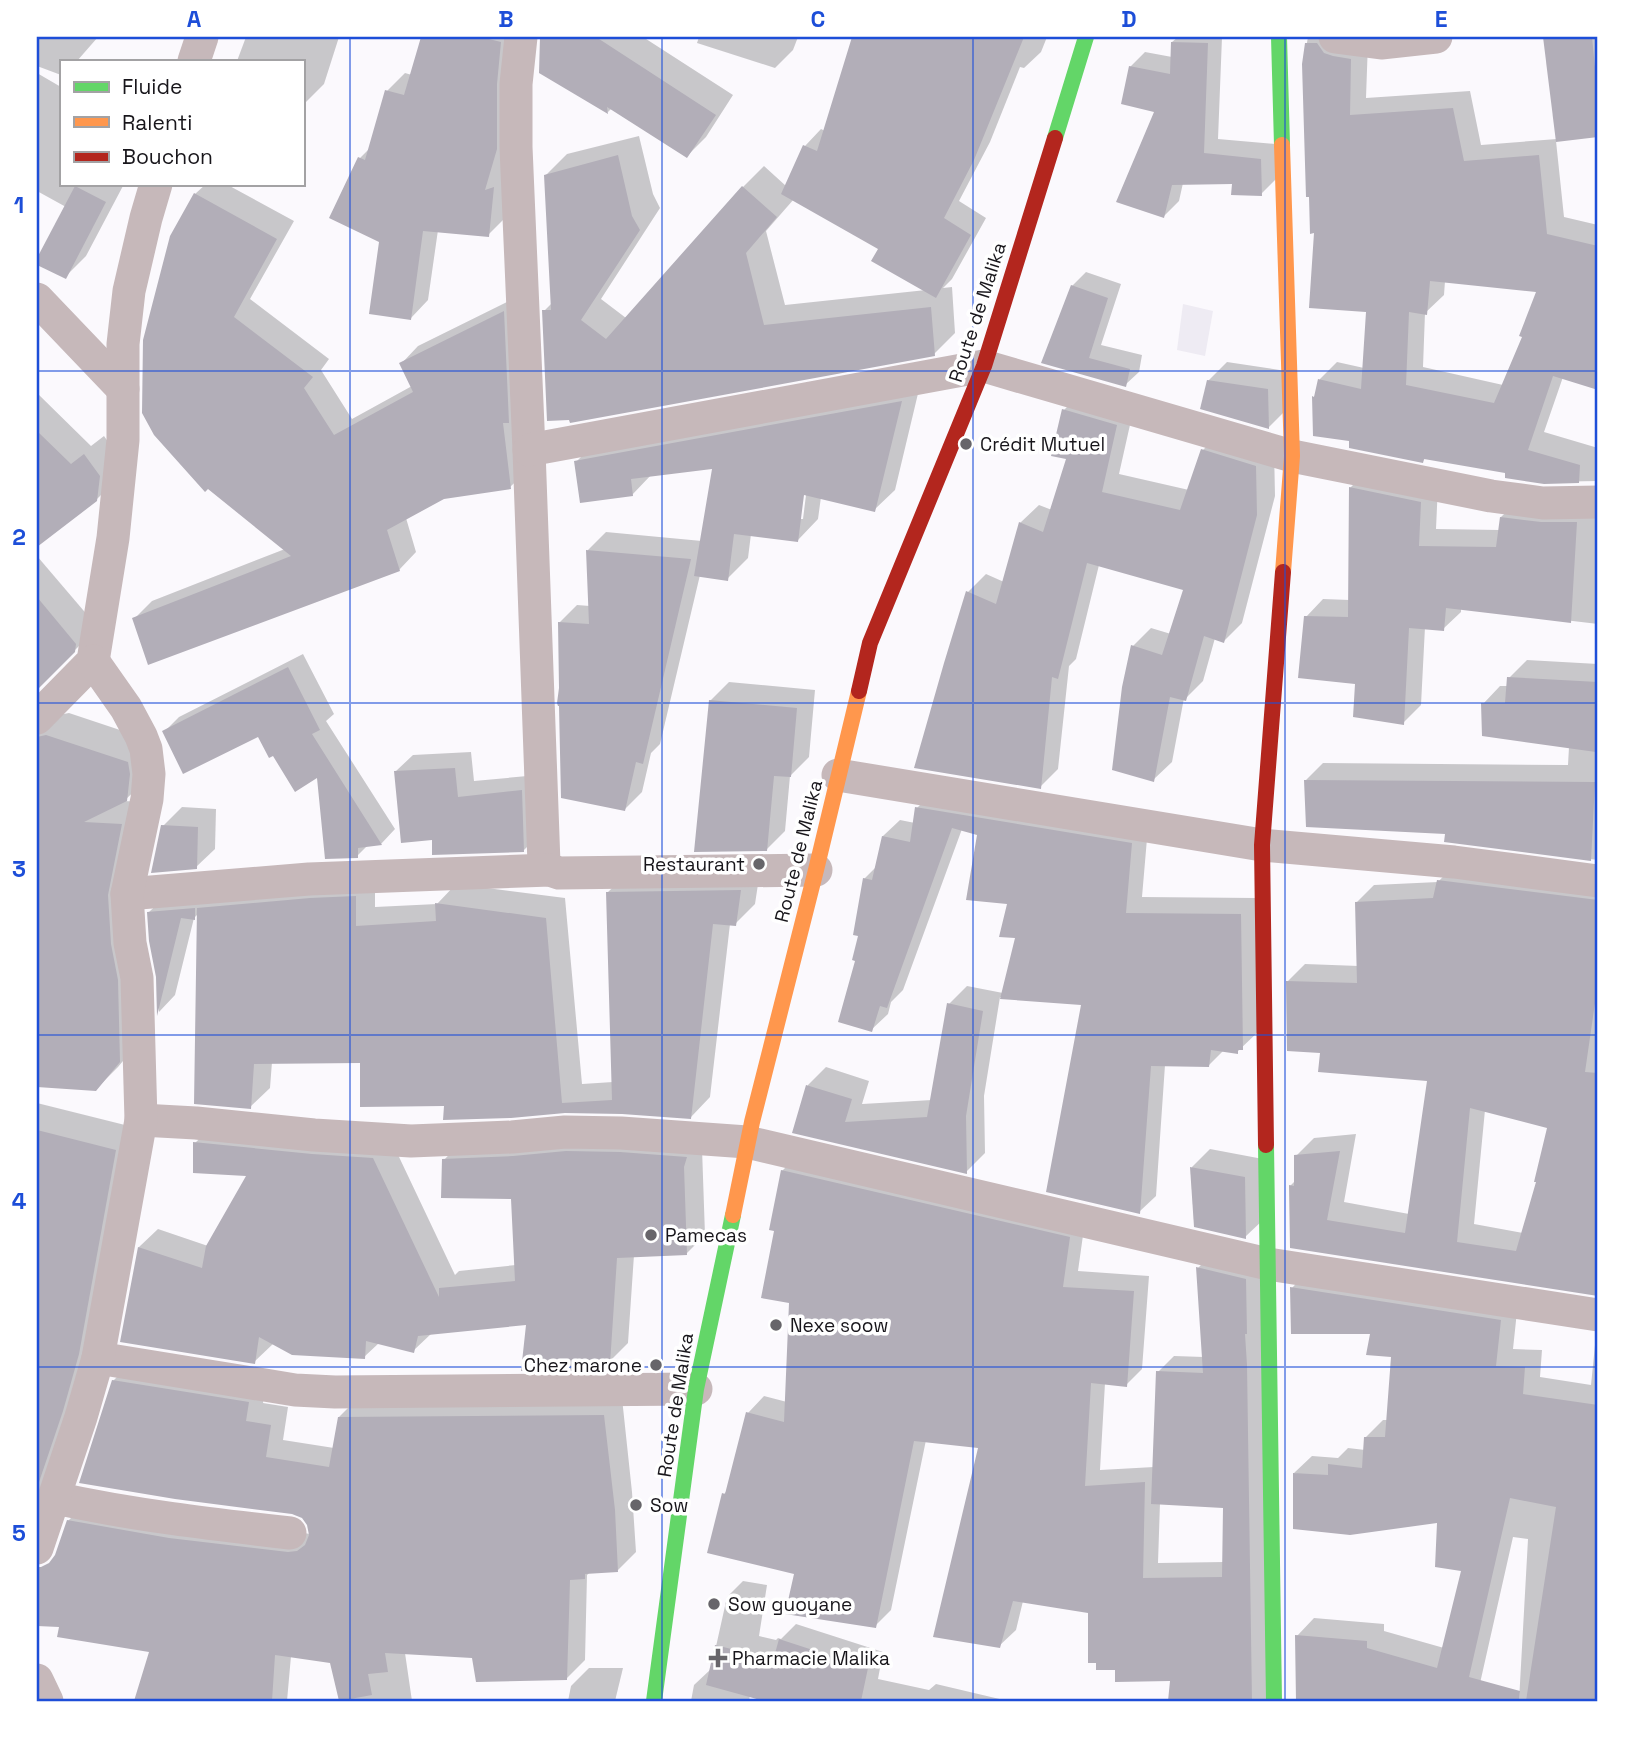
<svg xmlns="http://www.w3.org/2000/svg" width="1635" height="1738" font-family="'Space Grotesk',sans-serif">
<style>
.built{fill:#eeebf3}
.shadow{fill:#0003;fill-rule:evenodd}
.building{fill:#b2aeb8;fill-rule:evenodd}
.lines{fill:none;stroke-linecap:round;stroke-linejoin:round}
.street{stroke:#c6b8ba;stroke-width:33}
.fast{stroke:#63d668;stroke-width:16}
.slow{stroke:#ff974d;stroke-width:16}
.jam{stroke:#b3261e;stroke-width:16}
.grid{fill:none;stroke:#1d4ed8;stroke-width:2;stroke-opacity:0.55}
.poi-dot{fill:#67656a;stroke:#fff;stroke-width:2.5}
.labels{text-anchor:middle;stroke-width:7;stroke-linejoin:round;paint-order:stroke}
.street-label{font-size:19px;fill:#18161b;stroke:#fff}
.poi-label{font-size:19px;fill:#18161b;stroke:#fff;text-anchor:start}
.neatline{fill:none;stroke:#1d4ed8;stroke-width:2.5}
.grid-label{font-size:23px;text-anchor:middle;font-weight:bold;fill:#1d4ed8}
</style>
<rect width="100%" height="100%" fill="#fbf9fd"/>
<!-- built -->
<polygon class="built" points="1183,304 1213,311 1205,356 1177,350"/>
<!-- shadow -->
<g class="shadow">
<polygon points="37,37 98,37 77,61 61,61 61,75 37,66"/>
<polygon points="246,37 339,37 324,84 305,103 303,102 303,61 237,61"/>
<polygon points="422,37 517,37 506,217 488,235 438,230 428,300 411,318 381,241 360,158 370,148 387,91 405,73 412,75"/>
<polygon points="542,37 643,37 733,95 706,137 687,156 612,108 608,112 540,72"/>
<polygon points="699,37 798,37 793,50 775,68 697,43"/>
<path d="M854,37H1047L1041,52L1024,68L1020,67L990,142L959,201L986,218L952,279L943,288L952,287L955,333L934,354L571,421L544,311L553,302L546,175L567,154L639,136L653,194L660,208L601,299L626,318L743,187L764,166L786,186L805,146L821,129L825,131ZM794,199L881,249L926,290L785,305L766,231Z"/>
<polygon points="1178,37 1222,37 1218,139 1275,144 1276,179 1261,194 1234,182 1183,183 1179,201 1164,216 1157,110 1130,67 1145,52 1172,57 1172,42"/>
<path d="M1308,37H1344L1368,42L1366,98L1470,91L1481,145L1557,139L1545,37H1598V135L1556,141L1564,217L1598,225V371L1586,384L1563,377L1544,432L1598,448V481L1544,482L1507,471L1426,457L1423,461L1351,439L1314,397L1316,395L1320,379L1337,362L1364,368L1368,310L1315,231L1303,64ZM1445,281L1539,291L1525,336L1503,385L1423,367L1425,313L1444,295Z"/>
<polygon points="37,73 61,87 61,184 124,184 86,256 65,277 37,263 66,207 37,191"/>
<polygon points="206,184 226,184 294,221 250,299 329,359 321,370 352,419 412,386 401,364 418,346 521,295 528,470 510,487 443,498 406,518 416,552 399,570 134,619 152,601 285,549 195,194"/>
<polygon points="1086,272 1121,284 1101,345 1142,355 1139,372 1125,385 1044,362 1072,286"/>
<polygon points="1227,362 1286,371 1287,409 1269,427 1208,381"/>
<path d="M921,381L895,490L874,510L821,497L818,519L798,540L751,534L748,558L727,579L700,575L660,744L651,753L642,792L624,810L559,623L577,605L590,606L588,550L606,532L702,541L714,467L652,474L632,495L576,462L597,441ZM804,486L807,487L803,519H799Z"/>
<polygon points="1082,392 1134,407 1119,474 1189,490 1203,450 1221,432 1274,448 1275,496 1242,623 1224,641 1215,638 1203,681 1185,699 1184,698 1172,762 1153,780 1133,646 1151,628 1171,634 1186,589 1099,565 1076,659 1069,666 1058,769 1040,787 945,663 968,592 986,574 1004,582 1020,523 1039,505 1052,510 1068,457 1064,410"/>
<polygon points="37,393 91,446 104,436 118,456 116,480 96,500 37,544"/>
<polygon points="1368,470 1438,485 1436,529 1500,530 1501,517 1519,500 1598,505 1598,624 1461,608 1461,612 1443,629 1425,627 1421,705 1403,723 1357,682 1306,617 1323,599 1350,600 1350,488"/>
<polygon points="37,556 95,624 94,631 37,688"/>
<polygon points="303,654 334,714 326,721 395,829 381,844 368,845 357,856 318,775 273,753 258,734 164,732 179,717"/>
<polygon points="1527,660 1598,664 1598,860 1446,840 1448,832 1306,780 1323,763 1568,765 1569,747 1483,704 1500,686 1508,686 1509,678"/>
<polygon points="729,682 815,690 809,757 790,776 785,831 766,850 710,701"/>
<polygon points="69,713 150,740 149,777 124,801 143,802 142,1038 118,1067 96,1089 37,1085 37,736 58,715"/>
<polygon points="471,752 474,781 538,775 540,834 524,850 433,838 396,771 413,755"/>
<polygon points="934,791 1148,827 1142,897 1257,898 1259,1031 1237,1052 1224,1050 1209,1065 1165,1065 1156,1196 1139,1212 1083,1003 1000,997 984,1096 985,1153 966,1172 794,1132 808,1085 826,1067 869,1081 862,1104 932,1100 949,1004 967,986 1003,993 1017,937 1010,903 979,834 962,829 903,990 891,1002 888,1014 871,1030 857,960 864,879 876,867 883,836 900,820 915,823 917,808"/>
<polygon points="182,807 216,809 215,849 196,867 163,826"/>
<path d="M1456,863L1598,881V1294L1291,1246L1290,1186L1295,1181L1296,1156L1314,1138L1356,1134L1344,1202L1409,1214L1429,1080L1321,1051L1288,981L1305,964L1359,966L1356,903L1374,885L1438,882ZM1485,1110L1549,1127L1538,1181L1523,1233L1474,1224Z"/>
<polygon points="760,871 755,904 735,924 730,924 710,1097 691,1117 445,1104 362,1062 272,1062 270,1088 250,1107 198,914 194,918 175,995 159,1012 158,977 149,912 168,894 375,878 375,907 437,904 456,884 565,898 582,1084 613,1082 608,892 628,873"/>
<polygon points="37,1103 137,1128 101,1330 37,1505"/>
<polygon points="214,1125 391,1140 455,1275 459,1271 516,1265 513,1198 444,1160 462,1141 702,1148 705,1235 687,1253 634,1255 628,1343 609,1362 606,1361 598,1369 528,1323 432,1333 413,1351 379,1343 364,1357 274,1343 254,1362 122,1341 139,1247 158,1229 208,1246 249,1174 195,1143"/>
<polygon points="1210,1149 1263,1159 1264,1219 1245,1237 1195,1225 1192,1167"/>
<path d="M799,1154L1085,1221L1078,1271L1149,1276L1142,1369L1126,1385L1105,1383L1100,1470L1154,1467L1158,1372L1174,1356L1204,1357L1198,1268L1214,1252L1262,1263L1276,1701H1170L1172,1680L1117,1668L1089,1611L1023,1601L1016,1630L999,1646L980,1447L926,1440L891,1610L875,1626L796,1573L724,1494L728,1490L748,1413L764,1396L787,1402L791,1302L776,1230L782,1171ZM1160,1503L1225,1507L1224,1562L1158,1563Z"/>
<polygon points="1309,1270 1518,1302 1513,1349 1542,1350 1540,1377 1591,1385 1596,1335 1598,1332 1598,1701 1519,1701 1528,1539 1513,1537 1476,1701 1297,1701 1297,1636 1314,1618 1384,1624 1384,1631 1444,1648 1463,1570 1439,1521 1294,1473 1312,1456 1338,1458 1348,1448 1365,1450 1365,1438 1383,1420 1388,1420 1393,1356 1372,1332 1292,1288"/>
<polygon points="131,1363 266,1385 263,1403 288,1407 283,1440 334,1448 339,1417 357,1399 622,1398 632,1492 636,1552 618,1570 590,1572 587,1575 585,1660 567,1678 474,1656 405,1653 412,1701 341,1701 332,1662 291,1656 287,1701 137,1700 152,1650 68,1521 86,1503 188,1520 311,1534 309,1524 302,1516 113,1381"/>
<polygon points="743,1581 767,1585 759,1636 776,1640 778,1638 781,1639 796,1624 883,1652 878,1679 929,1690 936,1684 1008,1701 770,1701 750,1695 749,1701 691,1701 694,1685 711,1669 727,1597"/>
<polygon points="589,1668 623,1668 615,1701 568,1701 571,1686"/>
</g>
<!-- building -->
<g class="building">
<polygon points="421,37 481,37 501,42 497,84 497,149 485,190 494,187 489,237 423,231 411,320 369,314 379,242 329,218 358,157 365,160 385,90 404,95"/>
<polygon points="540,37 596,37 716,115 687,158 607,107 608,114 539,73"/>
<polygon points="852,37 1024,37 974,160 944,218 971,235 936,298 871,261 878,249 781,194 803,145 817,151"/>
<polygon points="1543,37 1592,37 1598,98 1598,137 1556,142"/>
<polygon points="1171,42 1208,43 1204,153 1261,159 1262,196 1231,195 1232,184 1172,185 1164,218 1116,202 1154,112 1121,104 1129,66 1170,74"/>
<path d="M1305,43H1317L1324,53L1333,56L1351,59L1350,115L1453,108L1464,161L1539,155L1547,234L1598,246V390L1553,376L1528,450L1580,465L1579,483L1544,484L1505,478V473L1424,459L1423,463L1349,448V441L1313,436L1312,396L1314,397L1318,379L1361,389L1366,312L1309,308L1314,233L1310,234L1309,197H1306L1302,64ZM1430,281L1536,292L1519,336L1522,337L1494,403L1406,385L1409,312L1427,315Z"/>
<polygon points="618,155 632,216 640,230 581,320 606,339 742,186 777,217 746,253 764,325 931,307 935,356 570,423 569,420 547,421 542,310 551,310 544,175"/>
<polygon points="75,186 106,202 66,279 37,265 37,258"/>
<polygon points="194,193 277,239 234,317 313,377 304,388 334,435 413,392 399,363 504,311 509,423 503,423 511,489 444,499 387,530 400,571 148,665 132,618 291,556 208,489 205,492 154,435 142,413 143,340 170,236"/>
<polygon points="1071,285 1108,298 1089,358 1130,369 1126,387 1041,363"/>
<polygon points="1207,380 1268,389 1269,429 1200,409"/>
<polygon points="902,401 875,512 804,495 798,542 734,534 728,581 694,576 712,469 631,479 633,496 580,503 574,461"/>
<polygon points="1062,409 1117,425 1102,492 1180,510 1201,449 1256,466 1257,515 1224,643 1204,636 1186,701 1170,697 1154,782 1112,770 1122,687 1131,645 1162,655 1183,590 1087,563 1058,679 1052,677 1041,789 914,768 944,663 966,591 996,604 1019,522 1043,532 1066,459 1051,456"/>
<polygon points="37,431 71,464 84,454 100,476 97,501 37,547"/>
<polygon points="1349,487 1421,502 1419,546 1496,547 1500,517 1541,522 1577,522 1571,623 1446,608 1444,631 1409,628 1404,725 1353,717 1355,684 1298,678 1304,616 1348,617"/>
<polygon points="586,550 691,559 643,764 636,762 625,811 561,798 559,706 558,706 557,703 559,688 558,622 589,624"/>
<polygon points="37,597 76,644 75,652 37,690"/>
<polygon points="288,667 320,730 312,734 382,845 358,848 358,858 325,859 317,778 295,792 273,756 269,758 258,737 183,774 162,731"/>
<polygon points="1507,677 1598,682 1596,752 1482,736 1481,703 1505,703"/>
<polygon points="709,700 797,708 791,777 774,776 767,851 694,852"/>
<polygon points="46,735 128,762 130,774 127,801 84,822 122,824 108,895 111,944 118,980 120,1062 96,1091 37,1087 37,737"/>
<polygon points="455,768 458,797 522,790 524,852 432,855 432,840 401,843 394,771"/>
<polygon points="1304,780 1595,782 1591,861 1444,842 1445,834 1306,827"/>
<polygon points="915,807 1132,843 1126,913 1241,914 1243,1050 1238,1050 1238,1054 1211,1050 1209,1067 1151,1066 1140,1214 1046,1192 1081,1005 1000,999 1015,938 999,937 1007,904 966,900 977,835 952,828 887,1008 880,1006 872,1032 838,1022 855,961 852,960 858,936 853,935 863,878 872,880 882,836 910,842"/>
<polygon points="161,825 198,827 197,869 151,873"/>
<path d="M1437,880L1598,900V1003H1595L1585,1072L1598,1073V1296L1290,1248L1289,1185L1294,1186V1155L1340,1151L1327,1220L1405,1233L1427,1081L1318,1072L1320,1053L1287,1051L1286,981L1357,983L1355,902L1433,898ZM1470,1108L1547,1128L1534,1182H1536L1516,1251L1457,1242Z"/>
<polygon points="741,890 736,926 713,924 691,1119 622,1114 565,1113 511,1118 443,1120 444,1106 360,1107 360,1063 254,1064 251,1109 194,1104 197,908 310,898 356,896 356,926 436,921 435,903 546,918 562,1103 612,1100 606,892"/>
<polygon points="195,908 195,920 181,918 157,1016 156,977 149,941 147,912"/>
<polygon points="947,1003 983,1011 966,1116 967,1174 792,1133 806,1085 852,1099 845,1122 927,1117"/>
<polygon points="37,1130 116,1150 79,1354 63,1411 37,1488"/>
<polygon points="193,1142 312,1154 373,1158 439,1297 439,1288 515,1281 511,1199 441,1198 442,1159 513,1156 566,1151 620,1152 687,1157 684,1167 687,1255 617,1258 610,1364 598,1363 599,1371 521,1371 526,1325 418,1336 414,1353 366,1341 365,1359 292,1355 259,1337 255,1364 120,1342 138,1247 202,1268 206,1246 246,1176 193,1173"/>
<polygon points="1190,1167 1245,1177 1246,1239 1194,1227"/>
<polygon points="781,1170 1070,1237 1063,1287 1134,1291 1127,1387 1091,1383 1085,1486 1145,1482 1143,1578 1222,1577 1223,1508 1151,1504 1156,1371 1203,1373 1196,1267 1246,1279 1247,1334 1245,1334 1247,1365 1252,1701 1168,1701 1170,1681 1115,1682 1115,1670 1096,1670 1096,1663 1088,1663 1088,1613 1013,1601 1000,1648 933,1637 978,1448 914,1441 876,1628 785,1614 794,1574 707,1553 722,1493 725,1494 746,1412 784,1422 789,1303 761,1298 774,1231 769,1230"/>
<polygon points="1290,1287 1501,1320 1496,1366 1525,1367 1523,1394 1598,1405 1598,1697 1596,1696 1596,1701 1526,1701 1556,1507 1510,1498 1469,1677 1520,1691 1519,1701 1296,1701 1295,1635 1367,1641 1367,1648 1437,1668 1461,1571 1435,1567 1437,1523 1350,1535 1293,1529 1293,1473 1328,1475 1328,1464 1362,1468 1364,1437 1385,1437 1391,1357 1366,1355 1370,1334 1291,1334"/>
<polygon points="112,1380 249,1402 246,1421 271,1425 266,1457 329,1467 338,1417 604,1415 615,1510 618,1572 585,1574 585,1579 570,1580 567,1680 476,1682 472,1658 385,1653 388,1672 368,1674 372,1695 339,1701 330,1663 275,1655 272,1701 134,1701 149,1652 57,1637 59,1627 37,1626 37,1567 41,1567 49,1563 55,1555 67,1520 169,1538 288,1552 297,1551 305,1545 309,1535 307,1525 302,1518 292,1514 175,1499 79,1483"/>
<polygon points="779,1639 868,1668 861,1701 764,1701 706,1685 715,1645 760,1656 760,1653 774,1657"/>
</g>
<g class="lines">
<!-- street -->
<g class="street">
<polyline points="521,37 516,84 516,147 529,450 544,864 550,870"/>
<polyline points="1335,37 1381,43 1436,37"/>
<polyline points="194,61 202,37"/>
<polyline points="37,299 123,389"/>
<polyline points="529,450 984,366 1292,456 1491,496 1543,503 1598,502"/>
<polyline points="37,718 93,661 113,538 123,440 123,344 129,291 146,218 156,184"/>
<polyline points="838,775 1262,845 1454,862 1598,881"/>
<polyline points="127,894 309,879 550,870 559,873 816,870"/>
<polyline points="141,1120 196,1123 314,1135 411,1141 512,1137 565,1132 621,1133 747,1142 1268,1264 1598,1315"/>
<polyline points="98,1358 295,1390 335,1392 696,1389"/>
<path d="M55,1498C133,1515 211,1524 290,1533"/>
<polyline points="37,1548 81,1417 98,1358 141,1120 137,978 130,943 127,894 147,799 149,774 146,749 141,736 126,708 93,661"/>
<polyline points="37,1680 47,1701"/>
</g>
<!-- fast -->
<g class="fast">
<polyline points="1279,37 1282,145"/>
<polyline points="1055,138 1086,37"/>
<polyline points="1266,1145 1274,1701"/>
<polyline points="654,1701 696,1389 733,1215"/>
</g>
<!-- slow -->
<g class="slow">
<polyline points="1282,145 1292,456 1283,572"/>
<polyline points="733,1215 752,1122 816,870 859,691"/>
</g>
<!-- jam -->
<g class="jam">
<polyline points="859,691 870,643 984,366 1055,138"/>
<polyline points="1266,1145 1262,845 1283,572"/>
</g>
</g>
<!-- grid -->
<path class="grid" d="M350,37V1701M662,37V1701M973,37V1701M1285,37V1701M37,371H1598M37,703H1598M37,1035H1598M37,1367H1598"/>
<!-- markers -->
<g class="poi-dot">
<circle cx="966" cy="444" r="7"/>
<circle cx="759" cy="864" r="7"/>
<circle cx="651" cy="1235" r="7"/>
<circle cx="776" cy="1325" r="7"/>
<circle cx="656" cy="1365" r="7"/>
<circle cx="636" cy="1505" r="7"/>
<circle cx="714" cy="1604" r="7"/>
<path d="M714.5 1647.5h7v7h7v7h-7v7h-7v-7h-7v-7h7z"/>
</g>
<g class="labels">
<!-- street labels -->
<g class="street-label">
<text transform="translate(977 312) rotate(-72)" y="7">Route de Malika</text>
<text transform="translate(798 851) rotate(-76)" y="7">Route de Malika</text>
<text transform="translate(675 1405) rotate(-81)" y="7">Route de Malika</text>
</g>
<!-- poi labels -->
<g class="poi-label">
<text x="980" y="451">Crédit Mutuel</text>
<text x="745" y="871" text-anchor="end">Restaurant</text>
<text x="665" y="1242">Pamecas</text>
<text x="790" y="1332">Nexe soow</text>
<text x="642" y="1372" text-anchor="end">Chez marone</text>
<text x="650" y="1512">Sow</text>
<text x="728" y="1611">Sow guoyane</text>
<text x="732" y="1665">Pharmacie Malika</text>
</g>
</g>
<!-- border -->
<rect width="1635" height="1738" fill="none" stroke="#ffffff" stroke-width="77"/>
<!-- legend -->
<rect x="60" y="60" width="245" height="126" fill="#ffffff" stroke="#a3a2a4" stroke-width="2"/>
<rect x="74" y="82" width="35" height="10" fill="#63d668" stroke="#a3a2a4" stroke-width="2"/>
<text x="122" y="94" font-size="21" fill="#18161b">Fluide</text>
<rect x="74" y="117" width="35" height="10" fill="#ff974d" stroke="#a3a2a4" stroke-width="2"/>
<text x="122" y="130" font-size="21" fill="#18161b">Ralenti</text>
<rect x="74" y="152" width="35" height="10" fill="#b3261e" stroke="#a3a2a4" stroke-width="2"/>
<text x="122" y="164" font-size="21" fill="#18161b">Bouchon</text>
<rect x="38" y="38" width="1558" height="1662" class="neatline"/>
<g class="grid-label">
<text x="194" y="27">A</text>
<text x="506" y="27">B</text>
<text x="818" y="27">C</text>
<text x="1129" y="27">D</text>
<text x="1441" y="27">E</text>
<text x="19" y="213">1</text>
<text x="19" y="545">2</text>
<text x="19" y="877">3</text>
<text x="19" y="1209">4</text>
<text x="19" y="1541">5</text>
</g>
</svg>
